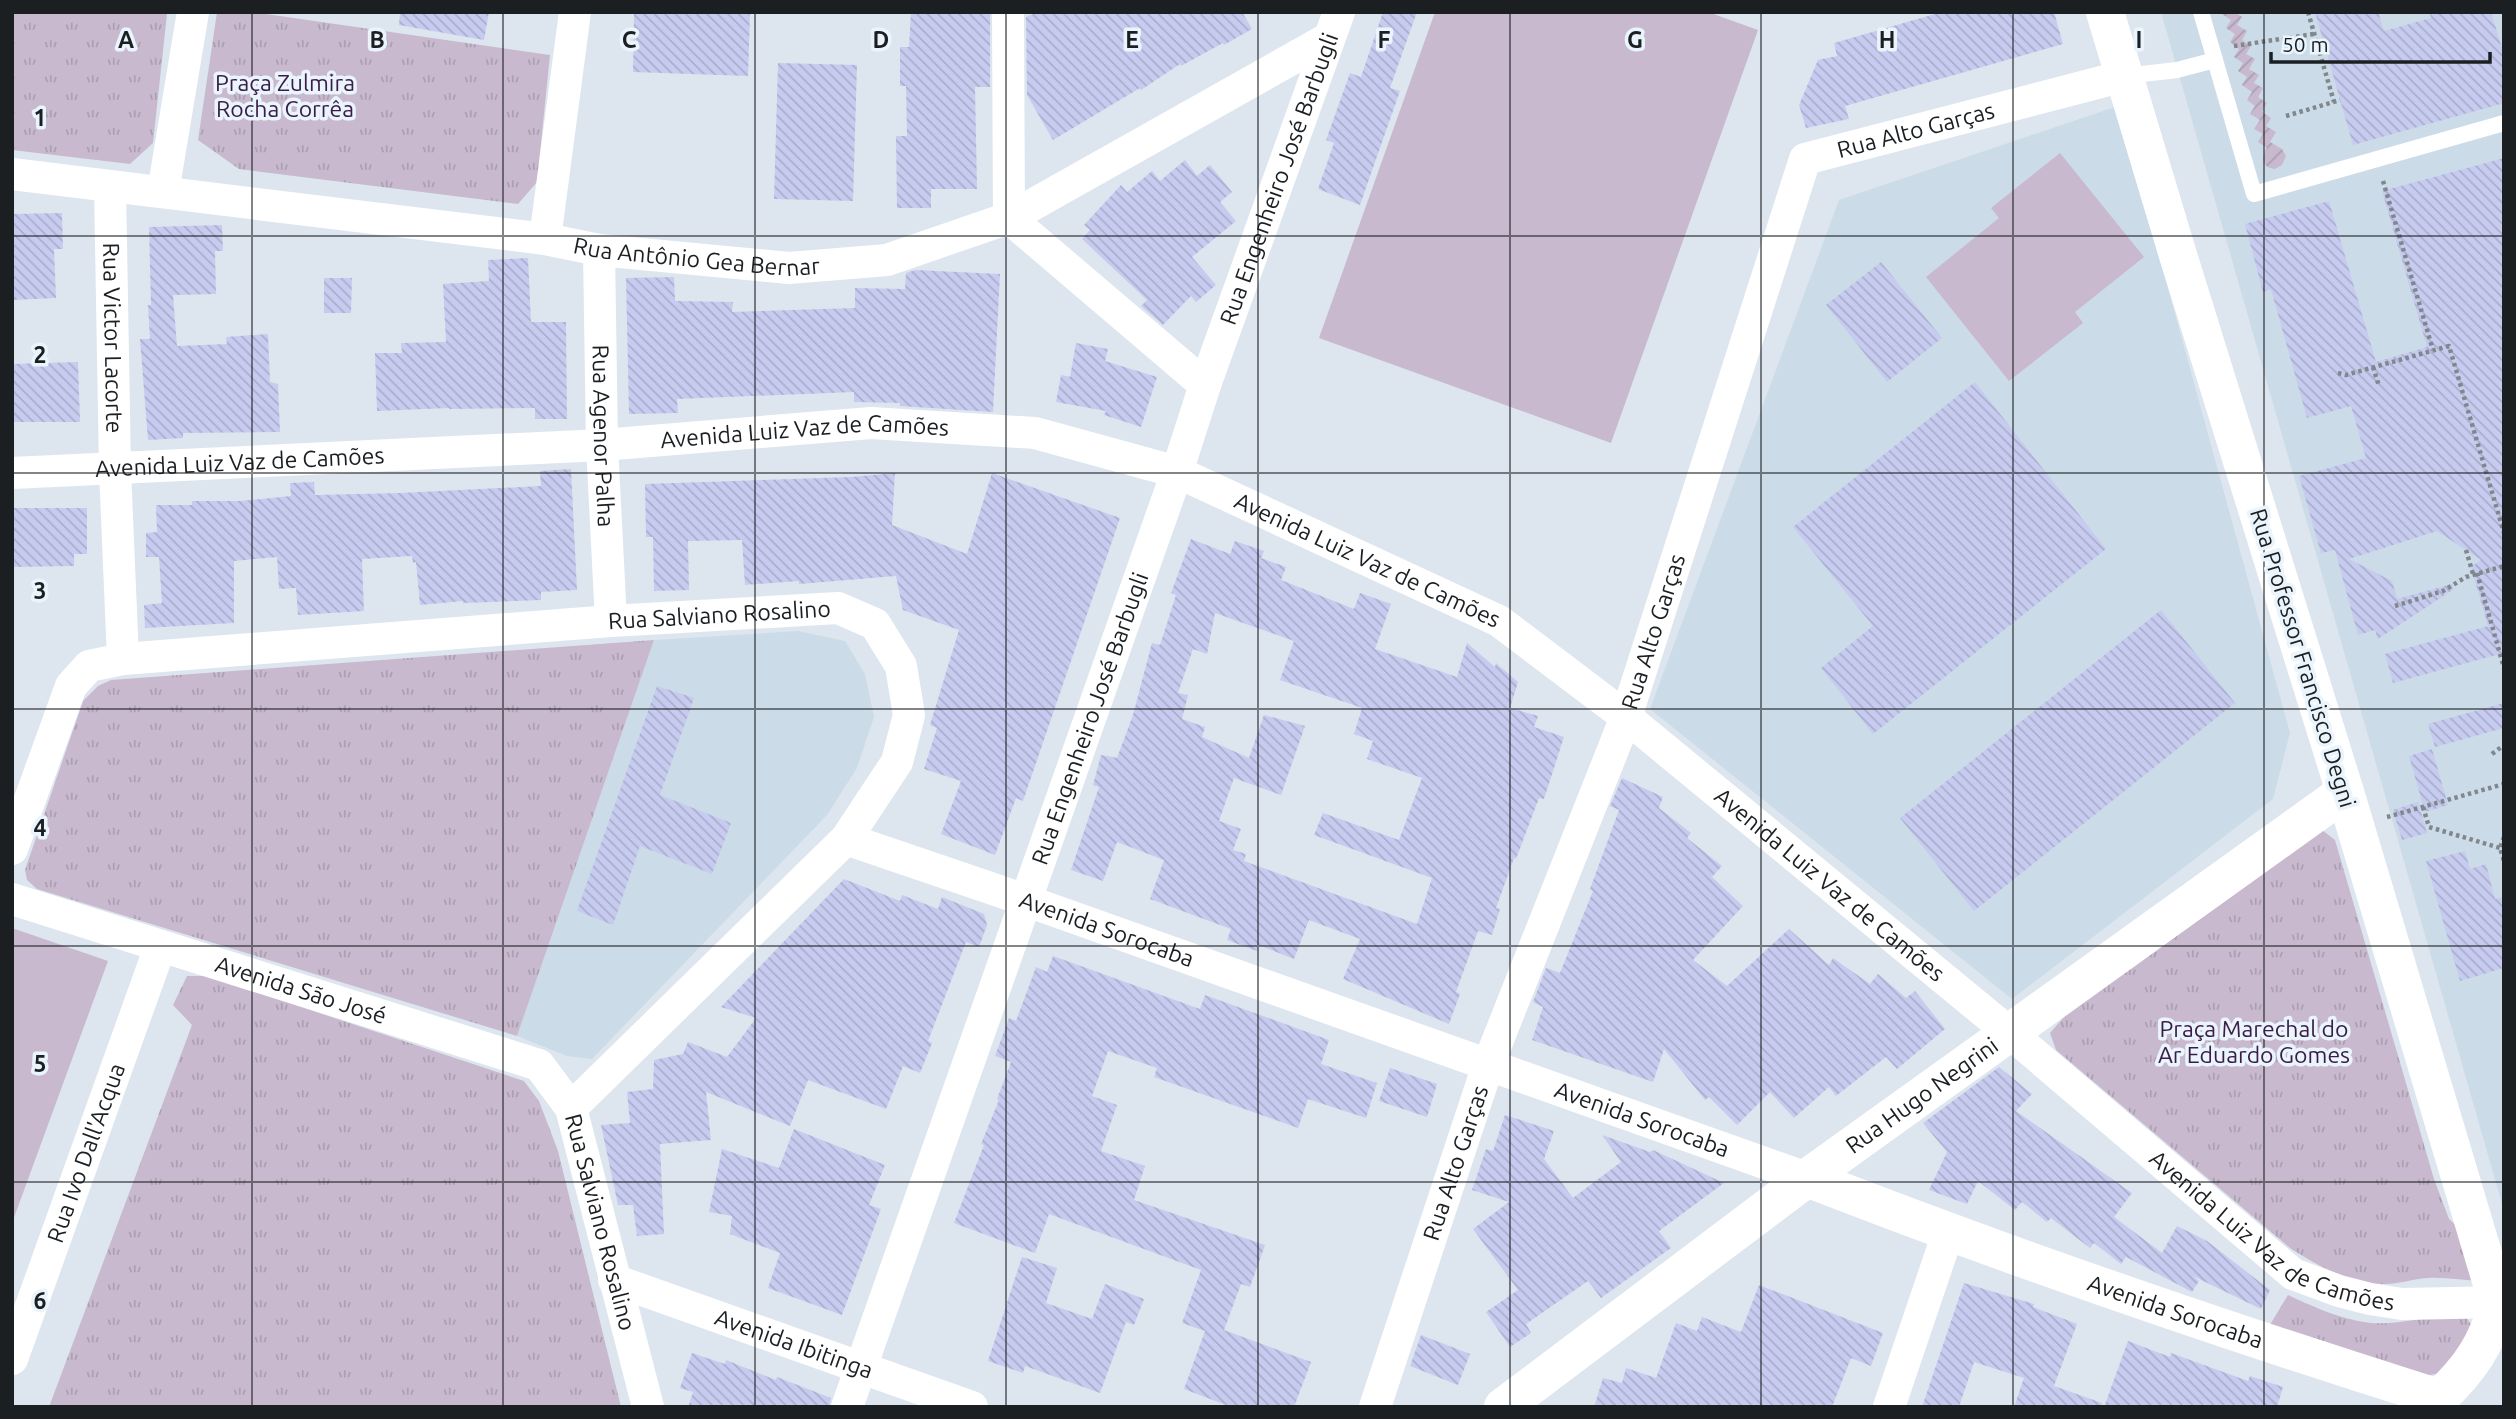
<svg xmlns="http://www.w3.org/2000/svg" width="2516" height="1419" font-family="Ubuntu,sans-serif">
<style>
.built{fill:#cbdbe8}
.grass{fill:url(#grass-tufts)}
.garden{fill:url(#garden-furrows)}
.pitch{fill:#c8b9cf}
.building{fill:url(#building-back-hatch);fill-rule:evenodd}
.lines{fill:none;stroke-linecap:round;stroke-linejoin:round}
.path{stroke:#80878d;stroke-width:4.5;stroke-dasharray:3.5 3.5;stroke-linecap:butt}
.service{stroke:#fff;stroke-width:16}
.minor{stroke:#fff;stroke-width:32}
.secondary{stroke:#fff;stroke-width:38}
.grid{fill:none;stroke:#1b1f22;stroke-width:2;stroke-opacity:0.55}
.labels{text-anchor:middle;stroke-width:7;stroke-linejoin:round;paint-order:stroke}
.park-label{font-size:23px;fill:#3a1c46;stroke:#eaf4fc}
.street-label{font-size:23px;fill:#1b1f22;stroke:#eaf4fc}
.grid-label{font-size:23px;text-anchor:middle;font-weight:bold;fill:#1b1f22;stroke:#eaf4fc;stroke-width:7;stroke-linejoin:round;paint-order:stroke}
</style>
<defs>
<pattern id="grass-tufts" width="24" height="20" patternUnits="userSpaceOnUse" patternTransform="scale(1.75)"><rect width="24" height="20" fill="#c8b9cf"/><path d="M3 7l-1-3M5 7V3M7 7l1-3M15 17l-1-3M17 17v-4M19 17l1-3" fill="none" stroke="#ab9fb1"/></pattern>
<pattern id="garden-furrows" width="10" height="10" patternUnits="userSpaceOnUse" patternTransform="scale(1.75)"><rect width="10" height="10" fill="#c8b9cf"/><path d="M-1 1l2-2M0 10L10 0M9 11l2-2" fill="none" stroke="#ab9fb1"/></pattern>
<pattern id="building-back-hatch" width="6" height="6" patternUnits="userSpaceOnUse" patternTransform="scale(1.75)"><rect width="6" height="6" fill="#c7cbef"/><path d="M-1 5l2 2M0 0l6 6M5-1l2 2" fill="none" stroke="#aaaecd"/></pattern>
</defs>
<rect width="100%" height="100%" fill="#dde6ef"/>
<!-- built -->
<g class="built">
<polygon points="2161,12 2504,12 2504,1211 2391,816"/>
<polygon points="2118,106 2290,733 2273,799 2012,999 1650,709 1839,200"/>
<polygon points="798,631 845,641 865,674 874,717 857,768 827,815 592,1059 567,1056 517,1036 654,640"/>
</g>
<!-- grass -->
<g class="grass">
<polygon points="12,12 156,12 167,14 153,143 130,164 12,150"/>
<polygon points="217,12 252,12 550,55 537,182 518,204 239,169 198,140"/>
<polygon points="654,640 517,1036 37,889 27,880 25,870 83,701 98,686 111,680"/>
<path d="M2322,830L2335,840L2434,1179L2449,1219L2459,1228L2477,1281C2461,1280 2444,1277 2428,1278C2413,1279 2399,1284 2385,1284C2350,1284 2318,1266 2290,1248L2056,1050L2050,1033L2064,1017Z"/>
<polygon points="187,976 208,976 524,1081 539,1101 558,1151 621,1407 49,1407 192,1025 173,1005"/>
<path d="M2288,1295C2318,1309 2355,1326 2389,1323C2418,1321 2435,1313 2466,1317L2474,1329L2440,1373L2425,1376L2268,1328Z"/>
</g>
<!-- garden -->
<path class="garden" d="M2223,12H2234L2242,17L2237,25L2247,31L2242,40L2251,46L2246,54L2255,59L2249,69L2259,75L2254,83L2263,88L2258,97L2267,103L2262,112L2271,118L2266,126L2276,132L2270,142L2282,149L2286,156L2282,165L2275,169C2261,167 2261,158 2267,148L2258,142L2263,134L2254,129L2260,120L2250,114L2255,106L2247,100L2252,92L2242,85L2247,77L2238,71L2243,63L2234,57L2239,49L2230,42L2235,34L2226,28L2231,20L2222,14Z"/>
<!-- pitch -->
<g class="pitch">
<polygon points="1435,12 1708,12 1758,30 1611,443 1319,338"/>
<polygon points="2060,153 2144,257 2075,312 2083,323 2009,381 1926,277 1999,218 1991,208"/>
<polygon points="12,928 108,961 12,1223"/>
</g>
<!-- building -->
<g class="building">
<polygon points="400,12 489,12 484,40 399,25"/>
<polygon points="634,12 750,12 748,76 633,72"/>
<polygon points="911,12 990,12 990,87 975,87 977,189 931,189 931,208 897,208 896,136 907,136 906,86 900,86 900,47 909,47"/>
<polygon points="1038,12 1242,12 1252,29 1224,45 1223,43 1181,66 1180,64 1141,90 1140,88 1053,140 1027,95 1026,17"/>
<polygon points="1383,12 1417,12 1390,88 1400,91 1360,205 1318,189 1334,143 1326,140 1350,73 1361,77"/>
<polygon points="1942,12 2054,12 2063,44 1845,106 1849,119 1806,128 1799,105 1818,60 1837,56 1834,43"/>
<polygon points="2315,12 2378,12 2384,31 2431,18 2429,12 2491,12 2504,55 2504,103 2353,145"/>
<polygon points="778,63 857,65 853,201 774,199"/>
<polygon points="2504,158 2504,656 2496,655 2393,683 2385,654 2488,626 2471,567 2481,560 2437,531 2349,559 2392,581 2397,599 2452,584 2454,589 2378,639 2375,630 2358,635 2335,550 2321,553 2299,476 2366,458 2351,406 2307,418 2271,289 2263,292 2245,224 2329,201 2376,362 2427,347 2382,191"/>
<polygon points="1185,160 1197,176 1210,165 1232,192 1220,202 1236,221 1192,257 1216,285 1196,302 1191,296 1163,325 1141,306 1147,300 1082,239 1090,230 1084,225 1121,185 1127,192 1152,171 1160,181"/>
<polygon points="62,213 63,249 54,249 56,298 12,300 12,214"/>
<polygon points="222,225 223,251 215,251 216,294 173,295 177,346 227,344 226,337 268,334 270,382 278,384 280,432 183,433 183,438 148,440 140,339 150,339 148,305 151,305 149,227"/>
<polygon points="528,258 531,322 566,322 567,419 535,419 535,408 449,409 449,408 377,411 375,353 402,353 401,343 446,342 443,284 489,281 488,260"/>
<polygon points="1881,262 1942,338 1887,382 1826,305"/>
<polygon points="915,270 1000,274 993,412 900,406 900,403 854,402 854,392 677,399 678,413 629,414 626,278 674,277 675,301 733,302 732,312 855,308 855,288 905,289 906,273"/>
<polygon points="324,278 352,278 351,313 324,313"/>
<polygon points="1076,343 1108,349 1105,361 1157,377 1141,427 1104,415 1106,411 1056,402 1061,375 1070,377"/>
<polygon points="78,362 80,422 12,422 12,364"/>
<polygon points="1975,382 2106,549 1873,734 1821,668 1873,626 1793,527"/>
<polygon points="571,469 577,590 541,592 541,600 463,603 463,601 420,605 416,562 413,563 412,556 362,559 364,611 298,615 296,588 279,589 277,557 234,561 234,623 145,628 144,605 162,603 159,557 146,557 146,533 157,532 156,505 192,505 192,501 240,501 291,496 290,483 314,482 315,495 401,493 541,486 540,471"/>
<polygon points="895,473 892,525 967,554 992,473 1120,518 1023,801 1016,798 995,855 941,834 961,781 924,769 937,728 930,725 959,630 903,610 896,576 799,584 799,581 745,585 742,540 688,541 689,590 654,591 653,537 646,537 645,484 852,477"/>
<polygon points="12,508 87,508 87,554 74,554 74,566 12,567"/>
<path d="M1191,539L1230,554L1235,541L1264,551L1261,558L1286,567L1281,580L1354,609L1360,593L1391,604L1375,649L1457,677L1467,643L1495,667L1496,663L1518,682L1510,708L1538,716L1534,727L1564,737L1544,799L1539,798L1516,859L1514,858L1496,908L1500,909L1492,935L1478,931L1456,992L1460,994L1449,1024L1343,979L1360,939L1309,920L1294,959L1259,945L1257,951L1227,940L1231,929L1150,899L1164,860L1117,842L1103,881L1071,870L1099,787L1093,785L1101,755L1117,758L1133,715L1152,643L1160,645L1176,595L1171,593ZM1215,613L1294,641L1280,680L1362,708L1354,734L1373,741L1367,759L1422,778L1399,840L1323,813L1314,835L1432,878L1417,924L1244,861L1246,854L1233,850L1241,829L1219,821L1234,778L1281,795L1305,726L1264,715L1249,758L1202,737L1205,727L1182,719L1188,695L1178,693L1193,649L1207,654Z"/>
<polygon points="2161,610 2235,703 1974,911 1900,818"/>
<polygon points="657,686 694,698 660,795 731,823 712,874 640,846 613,925 577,911"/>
<polygon points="2504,703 2504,728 2435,747 2428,724"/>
<polygon points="2432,749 2448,805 2425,812 2409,756"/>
<polygon points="1622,778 1663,797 1659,808 1691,833 1687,838 1722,866 1712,877 1743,906 1693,960 1727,986 1789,929 1829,965 1833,958 1870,984 1878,974 1906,998 1915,991 1945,1029 1897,1069 1886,1057 1836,1096 1829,1087 1794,1118 1770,1092 1737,1125 1709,1097 1705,1100 1664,1049 1653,1082 1532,1040 1543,1007 1533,1002 1546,968 1560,973 1593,891 1590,889 1619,810 1610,806"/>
<polygon points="2418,802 2427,833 2402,840 2393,810"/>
<polygon points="2465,851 2470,869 2486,864 2495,899 2504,896 2504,968 2460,981 2426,861"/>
<polygon points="844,879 900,901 902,895 938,909 942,897 984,914 987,925 979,947 966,942 928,1041 932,1043 920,1073 903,1066 886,1109 808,1080 790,1126 706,1092 711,1140 660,1144 664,1234 637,1236 633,1205 618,1205 601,1125 630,1123 627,1092 653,1089 654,1060 683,1054 688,1042 727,1057 756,1018 721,1007"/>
<polygon points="1053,956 1200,1009 1205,995 1329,1040 1321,1064 1377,1083 1366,1118 1308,1099 1298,1128 1154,1077 1157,1068 1108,1051 1092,1096 1117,1105 1101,1151 1145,1166 1134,1200 1265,1245 1250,1287 1241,1284 1224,1330 1311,1362 1294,1407 1231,1407 1184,1389 1205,1331 1182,1323 1201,1270 1049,1214 1035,1253 954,1223 984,1145 981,1144 999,1100 997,1099 1011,1062 995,1056 1009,1018 1016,1021 1036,967 1047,972"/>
<polygon points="1999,1067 2032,1094 2016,1111 2132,1193 2114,1217 2162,1253 2177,1226 2207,1241 2270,1290 2261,1309 2193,1276 2199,1281 2192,1292 2126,1257 2121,1264 2094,1243 2090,1248 2051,1218 2047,1222 2022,1202 2015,1210 1978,1181 1967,1204 1929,1190 1947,1152 1923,1123"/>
<polygon points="1390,1068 1437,1084 1427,1117 1379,1101"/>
<polygon points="1505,1115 1554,1131 1544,1159 1573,1198 1621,1162 1602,1135 1650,1152 1653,1150 1724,1183 1659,1231 1671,1248 1601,1298 1588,1281 1526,1324 1531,1333 1510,1347 1486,1312 1518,1290 1473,1229 1509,1202 1472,1190 1486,1149 1493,1151"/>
<polygon points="794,1129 885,1165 869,1205 881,1209 842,1315 768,1288 780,1253 730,1234 732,1216 709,1212 722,1149 779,1168"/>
<polygon points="1022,1257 1057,1268 1046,1303 1092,1319 1105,1284 1144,1299 1134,1325 1126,1322 1100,1393 1025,1366 1023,1373 988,1361"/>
<polygon points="1964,1283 2034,1304 2033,1307 2077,1324 2054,1386 2102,1403 2101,1407 2014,1407 2024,1378 1974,1362 1959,1407 1922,1407"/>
<polygon points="1759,1285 1883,1333 1871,1366 1851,1358 1832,1407 1594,1407 1603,1378 1622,1383 1626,1368 1656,1378 1676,1323 1697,1331 1702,1317 1741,1332"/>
<polygon points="1421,1335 1470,1354 1458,1385 1410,1366"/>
<polygon points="2128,1341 2170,1357 2171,1353 2248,1381 2250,1376 2283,1387 2277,1407 2104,1407"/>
<polygon points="692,1353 725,1364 726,1360 776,1380 777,1377 831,1398 829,1407 688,1407 693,1392 680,1388"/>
</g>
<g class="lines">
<!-- path -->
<g class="path">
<polyline points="2308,12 2334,102"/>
<polyline points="2234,46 2314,34"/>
<polyline points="2286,116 2340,100"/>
<polyline points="2383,181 2433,350"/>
<polyline points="2373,367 2379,386"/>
<polyline points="2338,373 2346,375 2449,346 2504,533"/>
<polyline points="2466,550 2473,574"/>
<polyline points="2477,573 2504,668"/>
<polyline points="2395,606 2443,591 2466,577 2504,566"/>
<polyline points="2492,754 2504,745"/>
<polyline points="2423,807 2429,827 2500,848"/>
<polyline points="2387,817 2504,784"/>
<polyline points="2504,837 2500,848 2504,861"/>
</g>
<!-- service -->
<g class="service">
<polyline points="2201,12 2254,194 2504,123"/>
<polyline points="2125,76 2177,70 2215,60"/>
</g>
<!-- minor -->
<g class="minor">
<polyline points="1008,12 1009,218 1205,385"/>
<path id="s1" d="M12,174L545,239L599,250L789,268L887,260L1009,218L1329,38"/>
<path id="s2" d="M110,186L115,470L123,659"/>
<polyline points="163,192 193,12"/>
<polyline points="545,239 575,12"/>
<path id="s3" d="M599,250L602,445L611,621"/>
<path id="s4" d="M12,473L602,445L871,423L1035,433L1177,472L1499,621L1626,717L2011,1034L2293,1274L2339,1291L2370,1299L2402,1304L2504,1302"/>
<path id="s5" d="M846,839L999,891L1807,1178"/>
<path id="s6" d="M12,849L71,686L89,666L123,659L611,621L838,608L875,624L901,666L909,715L897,762L846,839L571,1108"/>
<path id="s7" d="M12,899L539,1065L571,1108L648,1407"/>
<path id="s8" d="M614,1280L972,1407"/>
<path id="s9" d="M12,1359L160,947"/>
<path id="s10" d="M847,1407L1177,472L1205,385L1339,12"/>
<path id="s11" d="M1375,1407L1488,1065L1626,717L1805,159L2124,76"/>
<polyline points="1889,1407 1948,1233"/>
</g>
<!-- secondary -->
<g class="secondary">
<path id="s12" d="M1807,1178C2015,1259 2226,1331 2439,1398C2470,1369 2486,1345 2498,1304L2345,792L2177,252L2105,12"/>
<path id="s13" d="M1503,1407L1807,1178L2345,792"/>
</g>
</g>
<!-- grid -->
<path class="grid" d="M252,12V1407M503,12V1407M755,12V1407M1006,12V1407M1258,12V1407M1510,12V1407M1761,12V1407M2013,12V1407M2264,12V1407M12,236H2504M12,473H2504M12,709H2504M12,946H2504M12,1182H2504"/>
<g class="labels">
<!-- park labels -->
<g class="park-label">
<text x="285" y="91">Praça Zulmira<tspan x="285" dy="26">Rocha Corrêa</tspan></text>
<text x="2254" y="1037">Praça Marechal do<tspan x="2254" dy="26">Ar Eduardo Gomes</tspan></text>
</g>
<!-- street labels -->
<g class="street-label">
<text dy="8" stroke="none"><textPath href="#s11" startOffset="1435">Rua Alto Garças</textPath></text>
<text dy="8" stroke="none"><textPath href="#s10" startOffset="1302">Rua Engenheiro José Barbugli</textPath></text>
<text dy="8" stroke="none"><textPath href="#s1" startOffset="690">Rua Antônio Gea Bernar</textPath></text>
<text dy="8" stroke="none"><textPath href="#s2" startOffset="152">Rua Victor Lacorte</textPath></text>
<text dy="8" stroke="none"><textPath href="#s4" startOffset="794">Avenida Luiz Vaz de Camões</textPath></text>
<text dy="8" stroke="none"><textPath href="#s3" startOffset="186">Rua Agenor Palha</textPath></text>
<text dy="8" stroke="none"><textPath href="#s4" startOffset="228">Avenida Luiz Vaz de Camões</textPath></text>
<text dy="8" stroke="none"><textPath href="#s4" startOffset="1382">Avenida Luiz Vaz de Camões</textPath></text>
<text dy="8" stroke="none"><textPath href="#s6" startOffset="833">Rua Salviano Rosalino</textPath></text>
<text dy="8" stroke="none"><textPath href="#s11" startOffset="824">Rua Alto Garças</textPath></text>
<text transform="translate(2303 658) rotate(73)" y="8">Rua Professor Francisco Degni</text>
<text dy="8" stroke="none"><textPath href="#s10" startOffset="730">Rua Engenheiro José Barbugli</textPath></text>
<text dy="8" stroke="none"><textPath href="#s4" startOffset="1950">Avenida Luiz Vaz de Camões</textPath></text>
<text dy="8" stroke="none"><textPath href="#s5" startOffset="276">Avenida Sorocaba</textPath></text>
<text dy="8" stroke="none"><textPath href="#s7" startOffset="303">Avenida São José</textPath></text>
<text dy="8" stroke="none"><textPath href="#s13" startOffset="522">Rua Hugo Negrini</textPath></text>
<text dy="8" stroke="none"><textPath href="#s5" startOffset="844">Avenida Sorocaba</textPath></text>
<text dy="8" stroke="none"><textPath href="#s9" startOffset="219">Rua Ivo Dall'Acqua</textPath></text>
<text dy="8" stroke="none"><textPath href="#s11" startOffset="257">Rua Alto Garças</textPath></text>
<text dy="8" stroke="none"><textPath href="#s7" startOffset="724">Rua Salviano Rosalino</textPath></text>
<text dy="8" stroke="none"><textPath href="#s4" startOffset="2516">Avenida Luiz Vaz de Camões</textPath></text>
<text dy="8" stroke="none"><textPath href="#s12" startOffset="392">Avenida Sorocaba</textPath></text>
<text dy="8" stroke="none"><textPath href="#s8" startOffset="191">Avenida Ibitinga</textPath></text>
</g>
</g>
<g class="grid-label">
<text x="126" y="48">A</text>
<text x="377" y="48">B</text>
<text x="629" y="48">C</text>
<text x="881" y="48">D</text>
<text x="1132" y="48">E</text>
<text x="1384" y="48">F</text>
<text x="1635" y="48">G</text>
<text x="1887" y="48">H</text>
<text x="2139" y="48">I</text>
<text x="40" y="126">1</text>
<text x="40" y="363">2</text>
<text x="40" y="599">3</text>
<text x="40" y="836">4</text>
<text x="40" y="1072">5</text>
<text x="40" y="1309">6</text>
</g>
<!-- border -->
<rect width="2516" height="1419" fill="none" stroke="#1b1f22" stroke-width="28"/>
<!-- scale -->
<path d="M2271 52v10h219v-10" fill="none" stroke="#1b1f22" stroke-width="3.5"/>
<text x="2282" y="52" font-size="21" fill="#1b1f22" stroke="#eaf4fc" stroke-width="5" paint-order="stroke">50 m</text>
</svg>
